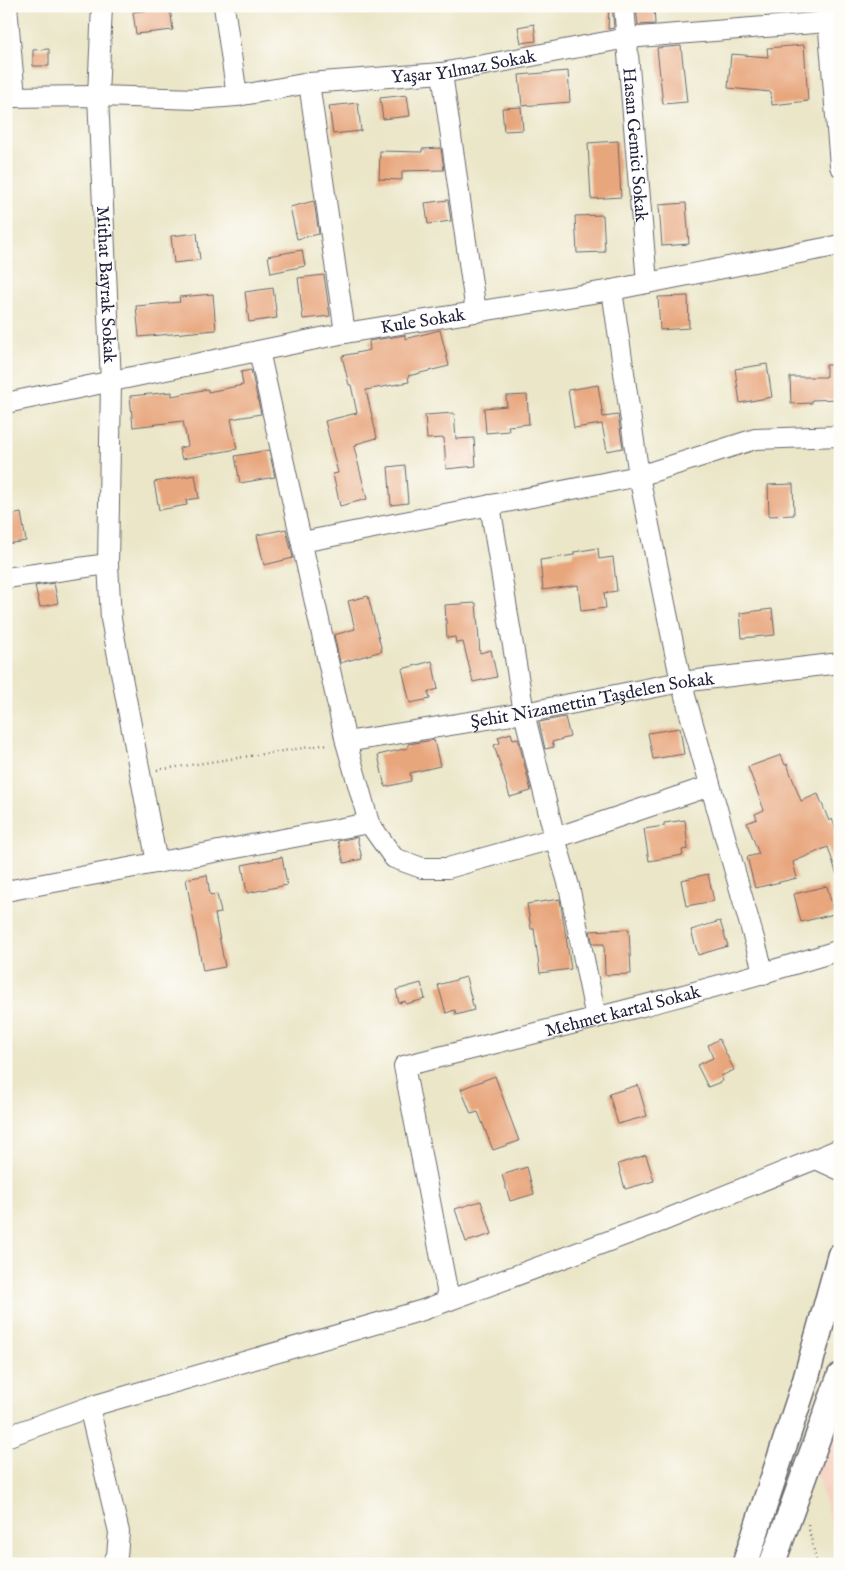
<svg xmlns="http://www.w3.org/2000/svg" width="846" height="1570" font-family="'IM FELL English',serif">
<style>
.built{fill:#f6d2c3}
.building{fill:#e8a67d}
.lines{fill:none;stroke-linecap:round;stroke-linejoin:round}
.minor-casing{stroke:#68676c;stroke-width:22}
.major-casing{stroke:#68676c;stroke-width:28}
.path{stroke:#68676c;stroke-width:2.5;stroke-dasharray:1 4;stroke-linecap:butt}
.minor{stroke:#fff;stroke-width:20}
.major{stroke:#fff;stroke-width:25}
.labels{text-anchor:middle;stroke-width:4;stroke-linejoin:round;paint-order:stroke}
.street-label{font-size:18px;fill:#22223b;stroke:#fdfcf7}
</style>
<rect width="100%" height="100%" fill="#fdfcf7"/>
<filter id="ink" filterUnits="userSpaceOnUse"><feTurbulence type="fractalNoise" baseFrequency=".02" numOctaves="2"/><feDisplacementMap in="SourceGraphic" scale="10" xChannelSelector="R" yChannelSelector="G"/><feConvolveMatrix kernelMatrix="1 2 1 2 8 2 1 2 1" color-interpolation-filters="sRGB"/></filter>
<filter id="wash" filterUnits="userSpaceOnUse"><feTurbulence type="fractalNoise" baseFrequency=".0096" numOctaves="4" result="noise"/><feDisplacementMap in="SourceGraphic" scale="20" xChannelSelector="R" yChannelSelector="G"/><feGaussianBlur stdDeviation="1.12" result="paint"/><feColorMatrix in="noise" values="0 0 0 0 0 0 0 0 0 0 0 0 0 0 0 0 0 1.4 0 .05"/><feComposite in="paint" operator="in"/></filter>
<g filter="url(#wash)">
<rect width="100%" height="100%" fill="#ebe6c8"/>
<!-- built -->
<polygon class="built" points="840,1391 840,1553 813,1463"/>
<g id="blocks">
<!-- building -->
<g class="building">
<polygon points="609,6 612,6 614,28 608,29"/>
<polygon points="636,6 654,6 655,24 638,25"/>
<polygon points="170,8 173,30 136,34 133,12"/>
<polygon points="534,24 536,41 521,43 518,27"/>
<polygon points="804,45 808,101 772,105 771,92 728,88 731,54 768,57 767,48"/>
<polygon points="681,46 687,102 663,104 657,48"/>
<polygon points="49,49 49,66 33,66 33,50"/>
<polygon points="568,71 570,102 522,106 519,75"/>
<polygon points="407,95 410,116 383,119 380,98"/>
<polygon points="358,103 361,131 333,134 329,106"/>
<polygon points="521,107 523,130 504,131 502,108"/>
<polygon points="618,141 621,197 591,199 588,143"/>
<polygon points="441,148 444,170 402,171 402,180 379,179 380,151 422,152 422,149"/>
<polygon points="448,200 451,221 428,224 425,203"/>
<polygon points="314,201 319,234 297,239 290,207"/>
<polygon points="686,203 689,244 662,246 659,205"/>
<polygon points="603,215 605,252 577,253 575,216"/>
<polygon points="197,233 200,260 174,263 171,236"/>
<polygon points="302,250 305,266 271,273 268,256"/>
<polygon points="324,275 330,316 303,319 298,278"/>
<polygon points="273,288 277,318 249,322 245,292"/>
<polygon points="213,294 216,330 139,337 136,306 180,302 179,297"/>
<polygon points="688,296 689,328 660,330 658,297"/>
<polygon points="440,330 449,366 408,376 409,382 366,390 377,438 356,444 357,446 354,447 367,499 340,506 333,474 338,473 325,421 357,413 351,385 349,385 342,356 370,350 369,341 405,335 405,339"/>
<polygon points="767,364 772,397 740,403 735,369"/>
<polygon points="826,365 840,365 840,399 812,400 812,403 791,404 790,377 826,377"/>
<polygon points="251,370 261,414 231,419 237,449 182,459 179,448 188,446 183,421 133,427 130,396 172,392 172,396 208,389 208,392 243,385 241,372"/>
<polygon points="598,385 603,417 618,415 623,448 607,451 602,424 574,428 568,390"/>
<polygon points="527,395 529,424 508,426 509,431 486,433 484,408 507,406 506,396"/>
<polygon points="454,413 456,439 474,438 476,466 446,469 444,438 427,439 425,415"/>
<polygon points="269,450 275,477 240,483 235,456"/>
<polygon points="405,465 408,503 391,505 388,467"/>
<polygon points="195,475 199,498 186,500 187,505 159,510 154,482"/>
<polygon points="793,484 794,515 769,516 768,485"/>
<polygon points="21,513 26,541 6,544 6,516"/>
<polygon points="286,529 293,558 264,565 257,535"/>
<polygon points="598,548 599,559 613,557 617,591 604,593 606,608 581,611 578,585 543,590 540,560 574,555 574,552"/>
<polygon points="54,583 58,603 40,607 35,586"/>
<polygon points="368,596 382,651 340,663 334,635 355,629 348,601"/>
<polygon points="476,603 480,653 491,650 497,677 473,682 463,642 456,643 455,637 447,638 445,605"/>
<polygon points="772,609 775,635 742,638 740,613"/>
<polygon points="432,661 438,689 428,692 430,699 410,703 402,669"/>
<polygon points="565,717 570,737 552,742 554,747 545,749 539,722"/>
<polygon points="680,728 684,754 653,759 648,733"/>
<polygon points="511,733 513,739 518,738 531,791 510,797 494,745 500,743 498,737"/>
<polygon points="434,740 440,766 410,773 411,781 385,787 378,755 408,748 408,744"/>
<polygon points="781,755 785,765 787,764 801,801 818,794 829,821 832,819 840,839 840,874 837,875 828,847 793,862 797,878 755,888 747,857 759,854 747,823 757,819 755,814 764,810 748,767"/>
<polygon points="685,820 688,849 682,850 683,855 649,861 644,829 664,826 664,823"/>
<polygon points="357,837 362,859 344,863 338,841"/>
<polygon points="282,857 287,885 247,893 242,865"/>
<polygon points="708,874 714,901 686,906 681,880"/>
<polygon points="207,875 210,895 217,894 221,913 215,914 225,967 203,971 186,879"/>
<polygon points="827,886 834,914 801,922 794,894"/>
<polygon points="560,899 571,969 540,973 534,929 531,929 527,904"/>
<polygon points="720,921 728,946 698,955 691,930"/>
<polygon points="629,929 631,974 605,975 604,944 593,944 590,931"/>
<polygon points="466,977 474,1010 456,1015 455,1010 446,1013 438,985"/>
<polygon points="421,983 425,999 406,1004 405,1001 399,1003 396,990"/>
<polygon points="719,1039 734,1070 721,1076 723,1081 708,1087 697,1065 713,1058 708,1045"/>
<polygon points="495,1076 519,1141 493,1150 478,1112 471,1114 461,1089"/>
<polygon points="638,1085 647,1116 618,1124 609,1094"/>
<polygon points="646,1155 654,1181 625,1189 618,1164"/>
<polygon points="527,1167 534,1194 510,1201 502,1175"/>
<polygon points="481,1201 492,1234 466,1242 455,1209"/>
</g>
</g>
</g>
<g filter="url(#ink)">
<use href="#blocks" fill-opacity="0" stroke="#68676c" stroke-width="1"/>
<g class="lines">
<!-- minor casing -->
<g class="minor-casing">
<g id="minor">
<polyline points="7,6 15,97"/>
<path id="s1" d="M102,6L98,96L111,382L108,564L111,619L157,863"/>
<polyline points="224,6 237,96"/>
<path id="s2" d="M624,6L647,283"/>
<polyline points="827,6 840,166"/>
<polyline points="442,73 476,312"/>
<polyline points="309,83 345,333"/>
<path id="s3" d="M6,97L98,96L198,99L237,96L309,83L442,73L627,38L840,21"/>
<polyline points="612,290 639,476 681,682 764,974"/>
<polyline points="259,351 346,742 369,823 394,858 422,868 448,868 555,838 710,786"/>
<path id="s4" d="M6,403L345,333L612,290L840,245"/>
<polyline points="490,505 524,713 555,838 569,886 596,1018"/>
<polyline points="302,542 639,476 755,439 840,436"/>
<polyline points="6,578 108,564"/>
<path id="s5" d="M346,742L524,713L681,682L840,663"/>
<polyline points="6,891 369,823"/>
<polyline points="816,1159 840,1170"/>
<path id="s6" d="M449,1300L404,1066C550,1029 696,995 840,950"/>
<polyline points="6,1437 89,1407"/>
<polyline points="112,1564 117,1556 119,1532 89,1407 423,1310 660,1222 840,1149"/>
</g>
</g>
<!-- major casing -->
<g class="major-casing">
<g id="major">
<polyline points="745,1564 805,1382 840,1256"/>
<polyline points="772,1564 840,1376"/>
</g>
</g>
<!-- path -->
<g class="path">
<polyline points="157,770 329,744"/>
<polyline points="808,1525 817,1564"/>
</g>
<!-- minor -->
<use href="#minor" class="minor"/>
<!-- major -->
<use href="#major" class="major"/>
</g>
</g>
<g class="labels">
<!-- street labels -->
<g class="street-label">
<text dy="6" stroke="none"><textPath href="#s3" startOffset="460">Yaşar Yılmaz Sokak</textPath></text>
<text dy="6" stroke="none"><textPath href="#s2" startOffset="139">Hasan Gemici Sokak</textPath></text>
<text dy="6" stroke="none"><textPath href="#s1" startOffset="279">Mithat Bayrak Sokak</textPath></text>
<text dy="6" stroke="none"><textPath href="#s4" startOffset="425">Kule Sokak</textPath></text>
<text dy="6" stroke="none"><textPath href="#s5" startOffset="250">Şehit Nizamettin Taşdelen Sokak</textPath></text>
<text dy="6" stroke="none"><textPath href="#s6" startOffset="464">Mehmet kartal Sokak</textPath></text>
</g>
</g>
<!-- margin -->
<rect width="846" height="1570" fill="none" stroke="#fdfcf7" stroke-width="25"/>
</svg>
